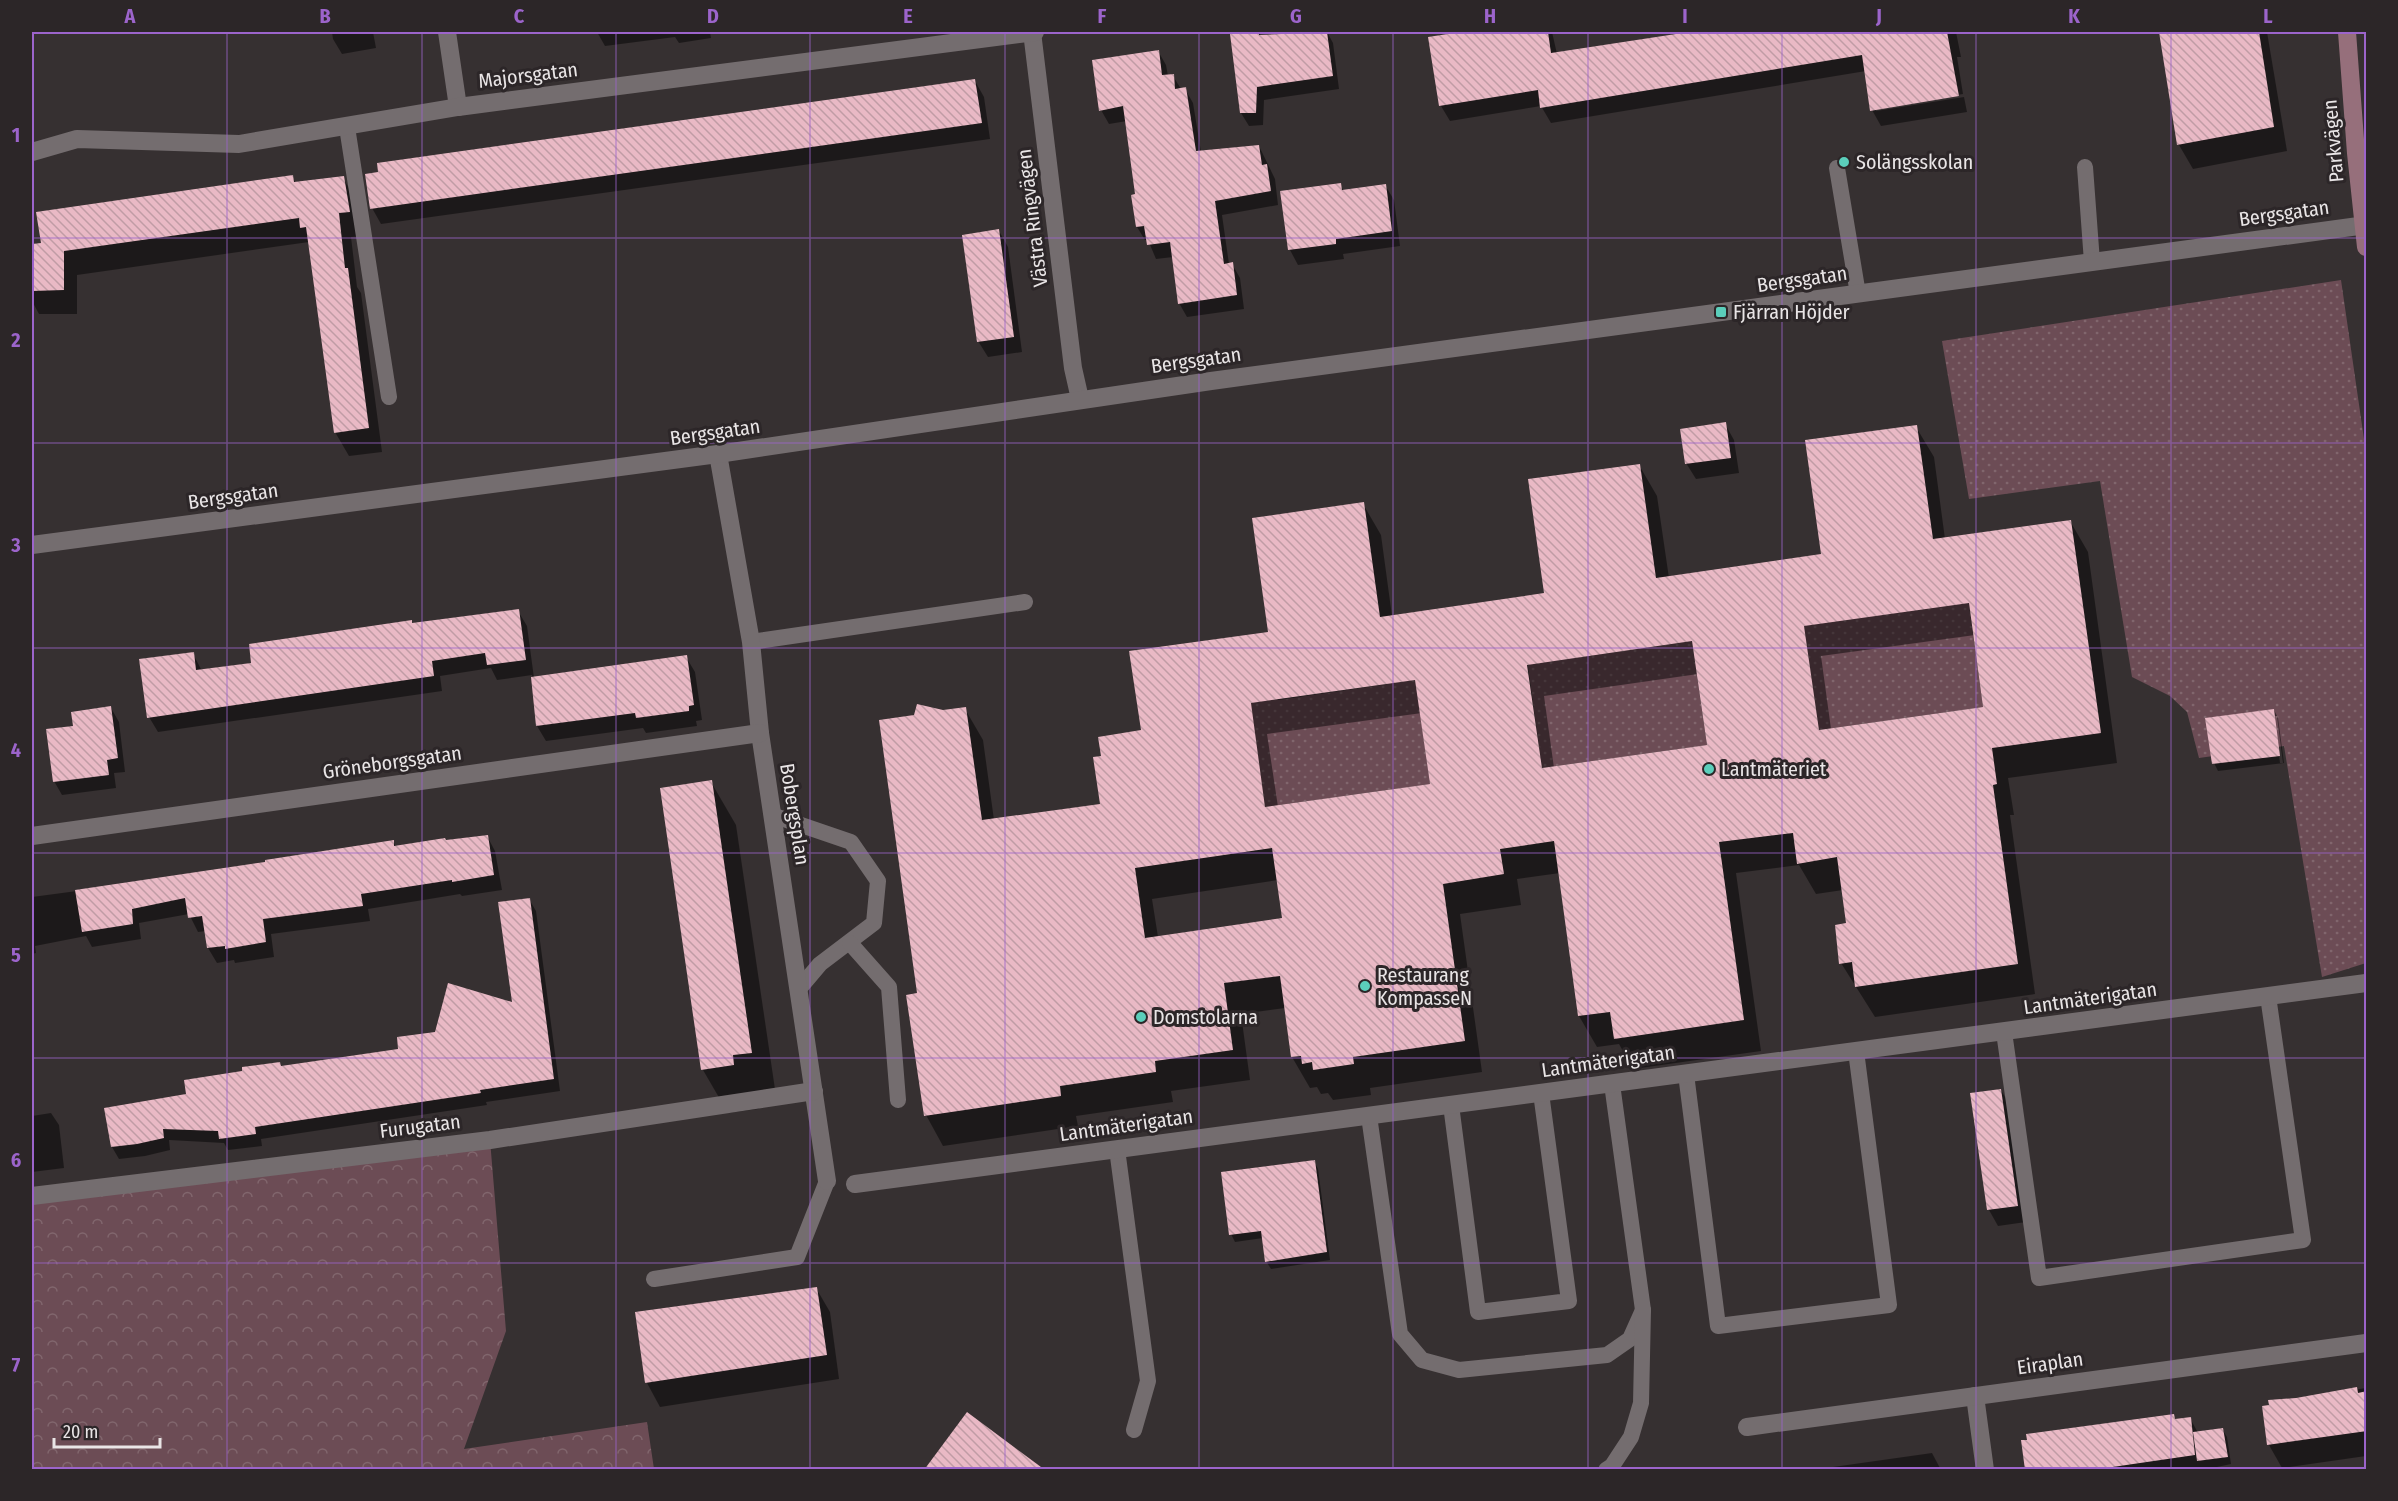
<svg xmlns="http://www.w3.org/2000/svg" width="2398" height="1501" font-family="'Fira Sans Condensed',sans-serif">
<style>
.forest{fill:url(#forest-crowns)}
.park{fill:url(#park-dots)}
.shadow{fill:#0007;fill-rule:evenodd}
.building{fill:url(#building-back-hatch);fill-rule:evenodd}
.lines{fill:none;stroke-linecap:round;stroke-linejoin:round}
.service{stroke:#746d6f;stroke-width:16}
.minor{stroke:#746d6f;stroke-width:18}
.tertiary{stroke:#746d6f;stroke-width:18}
.secondary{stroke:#966f7b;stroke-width:18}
.grid{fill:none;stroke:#9c64cb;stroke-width:1.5;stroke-opacity:0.55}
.poi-dot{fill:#5bcebb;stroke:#2c2628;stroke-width:2}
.labels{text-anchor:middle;stroke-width:6;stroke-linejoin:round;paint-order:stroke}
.street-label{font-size:20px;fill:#e9e5e6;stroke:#2c2628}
.poi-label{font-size:20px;fill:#e9e5e6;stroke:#2c2628;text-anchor:start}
.neatline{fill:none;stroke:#9c64cb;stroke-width:2}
.grid-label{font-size:20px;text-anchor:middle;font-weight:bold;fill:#9c64cb}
</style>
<defs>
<pattern id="forest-crowns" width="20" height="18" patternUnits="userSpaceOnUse" patternTransform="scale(1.5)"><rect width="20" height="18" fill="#6c4c55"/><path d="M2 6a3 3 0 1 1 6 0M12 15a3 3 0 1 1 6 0" fill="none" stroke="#81666d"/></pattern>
<pattern id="park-dots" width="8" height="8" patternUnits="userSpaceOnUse" patternTransform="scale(1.5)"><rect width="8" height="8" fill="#6c4c55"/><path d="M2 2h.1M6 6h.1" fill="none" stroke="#81666d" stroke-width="1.8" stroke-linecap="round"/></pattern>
<pattern id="building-back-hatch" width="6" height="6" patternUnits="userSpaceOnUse" patternTransform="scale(1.5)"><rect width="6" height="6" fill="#e9b9c5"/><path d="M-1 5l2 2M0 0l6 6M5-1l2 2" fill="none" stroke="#c09ca5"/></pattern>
</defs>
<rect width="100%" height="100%" fill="#363031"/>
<!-- forest -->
<polygon class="forest" points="490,1140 506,1331 464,1449 647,1422 654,1469 32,1469 32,1200"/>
<!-- park -->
<g class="park">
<polygon points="2341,280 2366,453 2366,963 2322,977 2284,746 2199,758 2187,712 2170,696 2132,677 2100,481 1969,499 1942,341"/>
<polygon points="1965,576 1983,707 1819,730 1800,599"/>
<polygon points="1688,615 1707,745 1542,768 1524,638 1554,661 1665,645"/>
<polygon points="1412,654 1430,784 1265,807 1247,677 1278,700 1388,684 1385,657"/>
</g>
<!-- shadow -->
<g class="shadow">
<polygon points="332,32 373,32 376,48 342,54 333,39"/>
<polygon points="597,32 710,32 711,38 679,43 675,37 605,46"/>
<polygon points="1258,32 1261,36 1281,36 1327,32 1333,43 1339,89 1264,100 1263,125 1249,126 1241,113 1232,35"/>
<polygon points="1471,32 1552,32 1557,54 1688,32 1956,32 1961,57 1957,57 1963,94 1876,108 1876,111 1964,97 1967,112 1881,126 1872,110 1866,71 1551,123 1541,106 1450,121 1441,106 1430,38"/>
<polygon points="2161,32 2267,32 2287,151 2193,169 2179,145"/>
<polygon points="1158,51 1166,65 1168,76 1173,76 1181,89 1185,89 1193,103 1201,152 1259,146 1275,179 1278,205 1222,215 1229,264 1232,264 1240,278 1244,309 1187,317 1179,303 1173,257 1156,259 1148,240 1145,240 1137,227 1137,195 1127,121 1109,124 1101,110"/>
<polygon points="975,81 984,97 990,139 381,224 372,208"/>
<polygon points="292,177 296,183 343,178 357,202 362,236 351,237 357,287 361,293 382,452 349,456 335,432 309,242 77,275 77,314 39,314 32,301 32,245 43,245"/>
<polygon points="1340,185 1344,191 1385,185 1394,200 1400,246 1343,254 1344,259 1298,265 1290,250 1282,193"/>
<polygon points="999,231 1008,247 1022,352 988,357 978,341"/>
<polygon points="1725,424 1734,440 1739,473 1696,479 1686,463"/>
<path d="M1916,427L1934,457L1945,539L2070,521L2088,552L2117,763L2008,778L2014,815H2010L2035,994L1875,1017L1841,963L1848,925L1843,890L1816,894L1799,865L1736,873L1761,1051L1633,1069L1619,1044L1597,1047L1579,1016L1560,873L1517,879L1521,905L1460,914L1482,1072L1370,1088L1371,1095L1333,1100L1328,1093L1321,1094L1317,1087L1310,1088L1292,1057L1285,1008L1241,1014L1250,1080L1171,1091L1173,1102L1076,1116L1078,1126L943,1146L926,1115L919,994L943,712L965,709L983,740L994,820L1102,805V757L1142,731L1270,633L1363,504L1381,535L1392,616L1546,594L1639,465L1657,496L1669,578L1822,556ZM1975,635L1985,708L1831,729L1821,656ZM1698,674L1708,746L1554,768L1544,696ZM1422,713L1432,785L1278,807L1267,734ZM1278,880L1284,919L1158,937L1152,899Z"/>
<polygon points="518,611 527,626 534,678 686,657 695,672 702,720 696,721 697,726 646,733 643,728 546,741 537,726 532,675 497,680 491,668 440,676 442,691 158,732 149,717 193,654 202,671 253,664 413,625"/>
<polygon points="111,708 119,722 125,772 114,773 116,788 62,795 54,781 75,727"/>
<path d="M2274,710L2278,718L2284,763L2218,771L2214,763ZM2274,716H2277L2283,763H2280Z"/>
<polygon points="711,782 736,825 776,1096 758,1109 728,1113 703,1070 661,789"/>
<polygon points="487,836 495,851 502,890 462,896 460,894 368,909 370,921 271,934 274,957 235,963 234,960 217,963 208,948 206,931 198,932 189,914 139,923 141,939 92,947 86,936 35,946 36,953 32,954 32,897 182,877 393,841 396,847"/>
<polygon points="529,899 536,911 560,1091 486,1102 487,1105 261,1139 262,1146 228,1150 224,1143 169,1140 170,1150 145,1156 119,1159 112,1147 188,1095 244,1072 280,1063 282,1067 400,1050 436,1033 514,1004"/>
<polygon points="2001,1090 2010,1106 2026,1222 1998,1226 1989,1210 1972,1094"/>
<polygon points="51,1113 59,1125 64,1168 32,1172 32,1116"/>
<polygon points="1314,1161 1318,1169 1330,1260 1271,1269 1266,1261 1263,1238 1235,1242 1231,1234"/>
<polygon points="816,1288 830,1312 839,1379 660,1407 647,1383 637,1313"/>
<polygon points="2366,1388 2366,1456 2282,1468 2269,1445 2271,1406 2296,1399"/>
<polygon points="2190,1418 2198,1433 2222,1429 2227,1437 2231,1464 2203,1470 2026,1470 2176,1421"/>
<polygon points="1932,1453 1941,1470 1826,1470 1826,1468"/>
</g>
<!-- building -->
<g class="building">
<polygon points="1250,32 1259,32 1259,35 1327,32 1333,76 1257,87 1256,113 1240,113 1230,34"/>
<polygon points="1461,32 1548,32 1551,53 1689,32 1947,32 1959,96 1870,111 1862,55 1540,108 1538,90 1439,106 1428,37"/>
<polygon points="2159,32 2259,32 2274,127 2177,145"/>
<polygon points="1159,50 1162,75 1174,74 1175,89 1186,87 1196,151 1259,145 1262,165 1267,164 1271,191 1215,201 1224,264 1233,262 1237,295 1178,304 1170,242 1147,245 1144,226 1136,227 1131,195 1135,194 1123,106 1099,111 1092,60"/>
<polygon points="975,79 982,123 370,209 365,174 378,172 377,163"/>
<polygon points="293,175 294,182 344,176 350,212 339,213 345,268 348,268 369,428 334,433 306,227 300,228 299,218 64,251 64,290 32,291 32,244 41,243 36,212"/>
<polygon points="1341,183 1342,190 1386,184 1392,231 1336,239 1336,244 1288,250 1280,191"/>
<polygon points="999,229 1014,337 977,342 962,235"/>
<polygon points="1726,422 1731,458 1685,464 1680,429"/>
<path d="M1917,425L1933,539L2071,520L2101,733L1992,748L1997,784L1993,785L2018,964L1855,987L1852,962L1839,964L1835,925L1846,923L1837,857L1797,864L1793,833L1719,842L1744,1020L1614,1039L1610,1012L1578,1016L1554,841L1500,849L1504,874L1443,884L1465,1041L1353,1057L1354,1064L1313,1070L1312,1062L1302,1064L1301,1056L1291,1057L1280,976L1224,983L1233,1050L1155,1061L1156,1072L1060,1086L1061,1096L924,1116L906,995L917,993L879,720L914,715L917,704L943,710L966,707L982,820L1100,804L1093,757L1101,756L1098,737L1141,730L1129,651L1268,632L1252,518L1364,502L1380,617L1544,593L1528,479L1640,464L1656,578L1821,554L1805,440ZM1969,603L1983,707L1819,730L1804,626ZM1692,641L1707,745L1542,768L1527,665ZM1415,680L1430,784L1265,807L1251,703ZM1272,848L1282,918L1145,938L1135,868Z"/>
<polygon points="519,609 526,660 487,665 485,653 432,661 434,676 147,718 139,659 194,652 196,670 251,663 249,644 412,620 412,623"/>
<polygon points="687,655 694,705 689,706 689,711 636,718 635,713 536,726 531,677"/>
<polygon points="111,706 118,758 107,760 109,775 53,782 46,729 73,726 71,712"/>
<polygon points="2274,709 2280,756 2212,764 2205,718"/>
<polygon points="712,780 752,1053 733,1055 734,1065 701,1070 660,788"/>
<polygon points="488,835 494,875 452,882 452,880 361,894 363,906 263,919 266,942 225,949 225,946 207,948 202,916 188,918 185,898 132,909 133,924 82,932 75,890 265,862 265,860 394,840 394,846 445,838 446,840"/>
<polygon points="530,898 554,1079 480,1090 481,1093 255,1127 256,1134 219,1139 218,1131 163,1129 164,1138 137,1144 111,1147 104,1108 186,1094 184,1080 242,1071 242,1067 280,1062 281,1066 398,1049 397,1037 435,1032 448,983 512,1002 498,902"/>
<polygon points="2001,1089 2018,1206 1987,1210 1970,1093"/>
<polygon points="1315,1160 1327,1252 1265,1262 1261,1231 1229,1235 1221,1172"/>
<polygon points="817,1287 827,1355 645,1383 635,1312"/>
<polygon points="2357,1387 2358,1393 2367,1391 2367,1431 2267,1445 2262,1406 2269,1405 2268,1400 2296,1398"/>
<polygon points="967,1412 1045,1470 924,1470"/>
<polygon points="2174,1414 2175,1419 2191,1417 2195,1455 2092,1470 2025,1470 2021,1440 2027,1440 2026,1434"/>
<polygon points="2223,1428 2228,1457 2197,1461 2193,1432"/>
</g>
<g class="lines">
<!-- service -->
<g class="service">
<polyline points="347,127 389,397"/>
<polyline points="2085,167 2092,262"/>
<polyline points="1837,168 1858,294"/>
<polyline points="751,642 1025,602"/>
<polyline points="772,815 851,842 878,881 874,923 820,964 798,990"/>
<polyline points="850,943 889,987 898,1100"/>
<polyline points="2004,1032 2039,1278 2303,1240 2268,996"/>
<polyline points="1686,1074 1718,1326 1889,1305 1856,1051"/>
<polyline points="1451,1105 1478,1312 1569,1301 1541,1093"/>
<polyline points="1369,1116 1400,1334 1422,1360 1459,1370 1607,1355 1630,1339 1643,1310"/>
<polyline points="1117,1149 1148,1381 1134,1430"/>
<polyline points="654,1279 797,1257 827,1181"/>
<polyline points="1606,1470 1612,1466 1631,1437 1641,1403 1643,1310 1612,1084"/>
</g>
<!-- minor -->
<g class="minor">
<polyline points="447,32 458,107"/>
<polyline points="1032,32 1073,368 1080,399"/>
<polyline points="32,152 77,139 239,144 458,107 1035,32"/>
<polyline points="718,454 751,642 760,733 827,1181"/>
<polyline points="32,836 760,733"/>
<polyline points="855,1184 2366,983"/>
<polyline points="32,1196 490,1140 814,1091"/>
<polyline points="1975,1396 1985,1470"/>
<polyline points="1747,1427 2366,1343"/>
</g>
<!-- tertiary -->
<polyline class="tertiary" points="32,545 718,454 1211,381 2366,225"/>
<!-- secondary -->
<polyline class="secondary" points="2347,32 2356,153 2366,247"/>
</g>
<!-- grid -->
<path class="grid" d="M227,32V1470M422,32V1470M616,32V1470M810,32V1470M1005,32V1470M1199,32V1470M1393,32V1470M1588,32V1470M1782,32V1470M1976,32V1470M2171,32V1470M32,238H2366M32,443H2366M32,648H2366M32,853H2366M32,1058H2366M32,1263H2366"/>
<!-- markers -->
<g class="poi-dot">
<circle cx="1844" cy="162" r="6"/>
<rect x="1715" y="306" width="12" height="12" rx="3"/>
<circle cx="1709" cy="769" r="6"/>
<circle cx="1365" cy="986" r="6"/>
<circle cx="1141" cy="1017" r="6"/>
</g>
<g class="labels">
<!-- street labels -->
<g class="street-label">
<text transform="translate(528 75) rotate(-7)" y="7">Majorsgatan</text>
<text transform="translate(2333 141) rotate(-95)" y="7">Parkvägen</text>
<text transform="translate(2284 213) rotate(-8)" y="7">Bergsgatan</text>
<text transform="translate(1032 218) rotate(-97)" y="7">Västra Ringvägen</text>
<text transform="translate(1802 279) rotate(-8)" y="7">Bergsgatan</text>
<text transform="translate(1196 360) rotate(-8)" y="7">Bergsgatan</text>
<text transform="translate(715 432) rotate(-8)" y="7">Bergsgatan</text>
<text transform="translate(233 496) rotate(-8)" y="7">Bergsgatan</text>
<text transform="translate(392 762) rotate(-8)" y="7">Gröneborgsgatan</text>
<text transform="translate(795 814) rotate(81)" y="7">Bobergsplan</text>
<text transform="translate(2090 998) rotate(-8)" y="7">Lantmäterigatan</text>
<text transform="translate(1608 1061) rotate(-8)" y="7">Lantmäterigatan</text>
<text transform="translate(1126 1125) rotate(-8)" y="7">Lantmäterigatan</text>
<text transform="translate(420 1126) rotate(-7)" y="7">Furugatan</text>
<text transform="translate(2050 1363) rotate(-8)" y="7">Eiraplan</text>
</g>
<!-- poi labels -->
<g class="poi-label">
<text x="1856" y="169">Solängsskolan</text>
<text x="1733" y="319">Fjärran Höjder</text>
<text x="1721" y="776">Lantmäteriet</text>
<text x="1377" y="982">Restaurang<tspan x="1377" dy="23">KompasseN</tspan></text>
<text x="1153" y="1024">Domstolarna</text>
</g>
</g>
<!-- border -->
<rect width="2398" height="1501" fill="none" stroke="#2c2628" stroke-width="66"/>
<!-- scale -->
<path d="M54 1438v9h106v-9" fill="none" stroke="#e9e5e6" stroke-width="3"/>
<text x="63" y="1438" font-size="18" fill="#e9e5e6" stroke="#2c2628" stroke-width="4.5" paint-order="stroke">20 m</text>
<rect x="33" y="33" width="2332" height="1435" class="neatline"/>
<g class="grid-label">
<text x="130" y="23">A</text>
<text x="325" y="23">B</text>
<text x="519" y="23">C</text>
<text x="713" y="23">D</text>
<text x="908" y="23">E</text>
<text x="1102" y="23">F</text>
<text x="1296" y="23">G</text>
<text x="1490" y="23">H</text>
<text x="1685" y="23">I</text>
<text x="1879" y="23">J</text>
<text x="2074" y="23">K</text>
<text x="2268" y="23">L</text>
<text x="16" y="142">1</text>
<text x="16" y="347">2</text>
<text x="16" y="552">3</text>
<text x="16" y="757">4</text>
<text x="16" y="962">5</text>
<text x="16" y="1167">6</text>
<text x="16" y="1372">7</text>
</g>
</svg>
